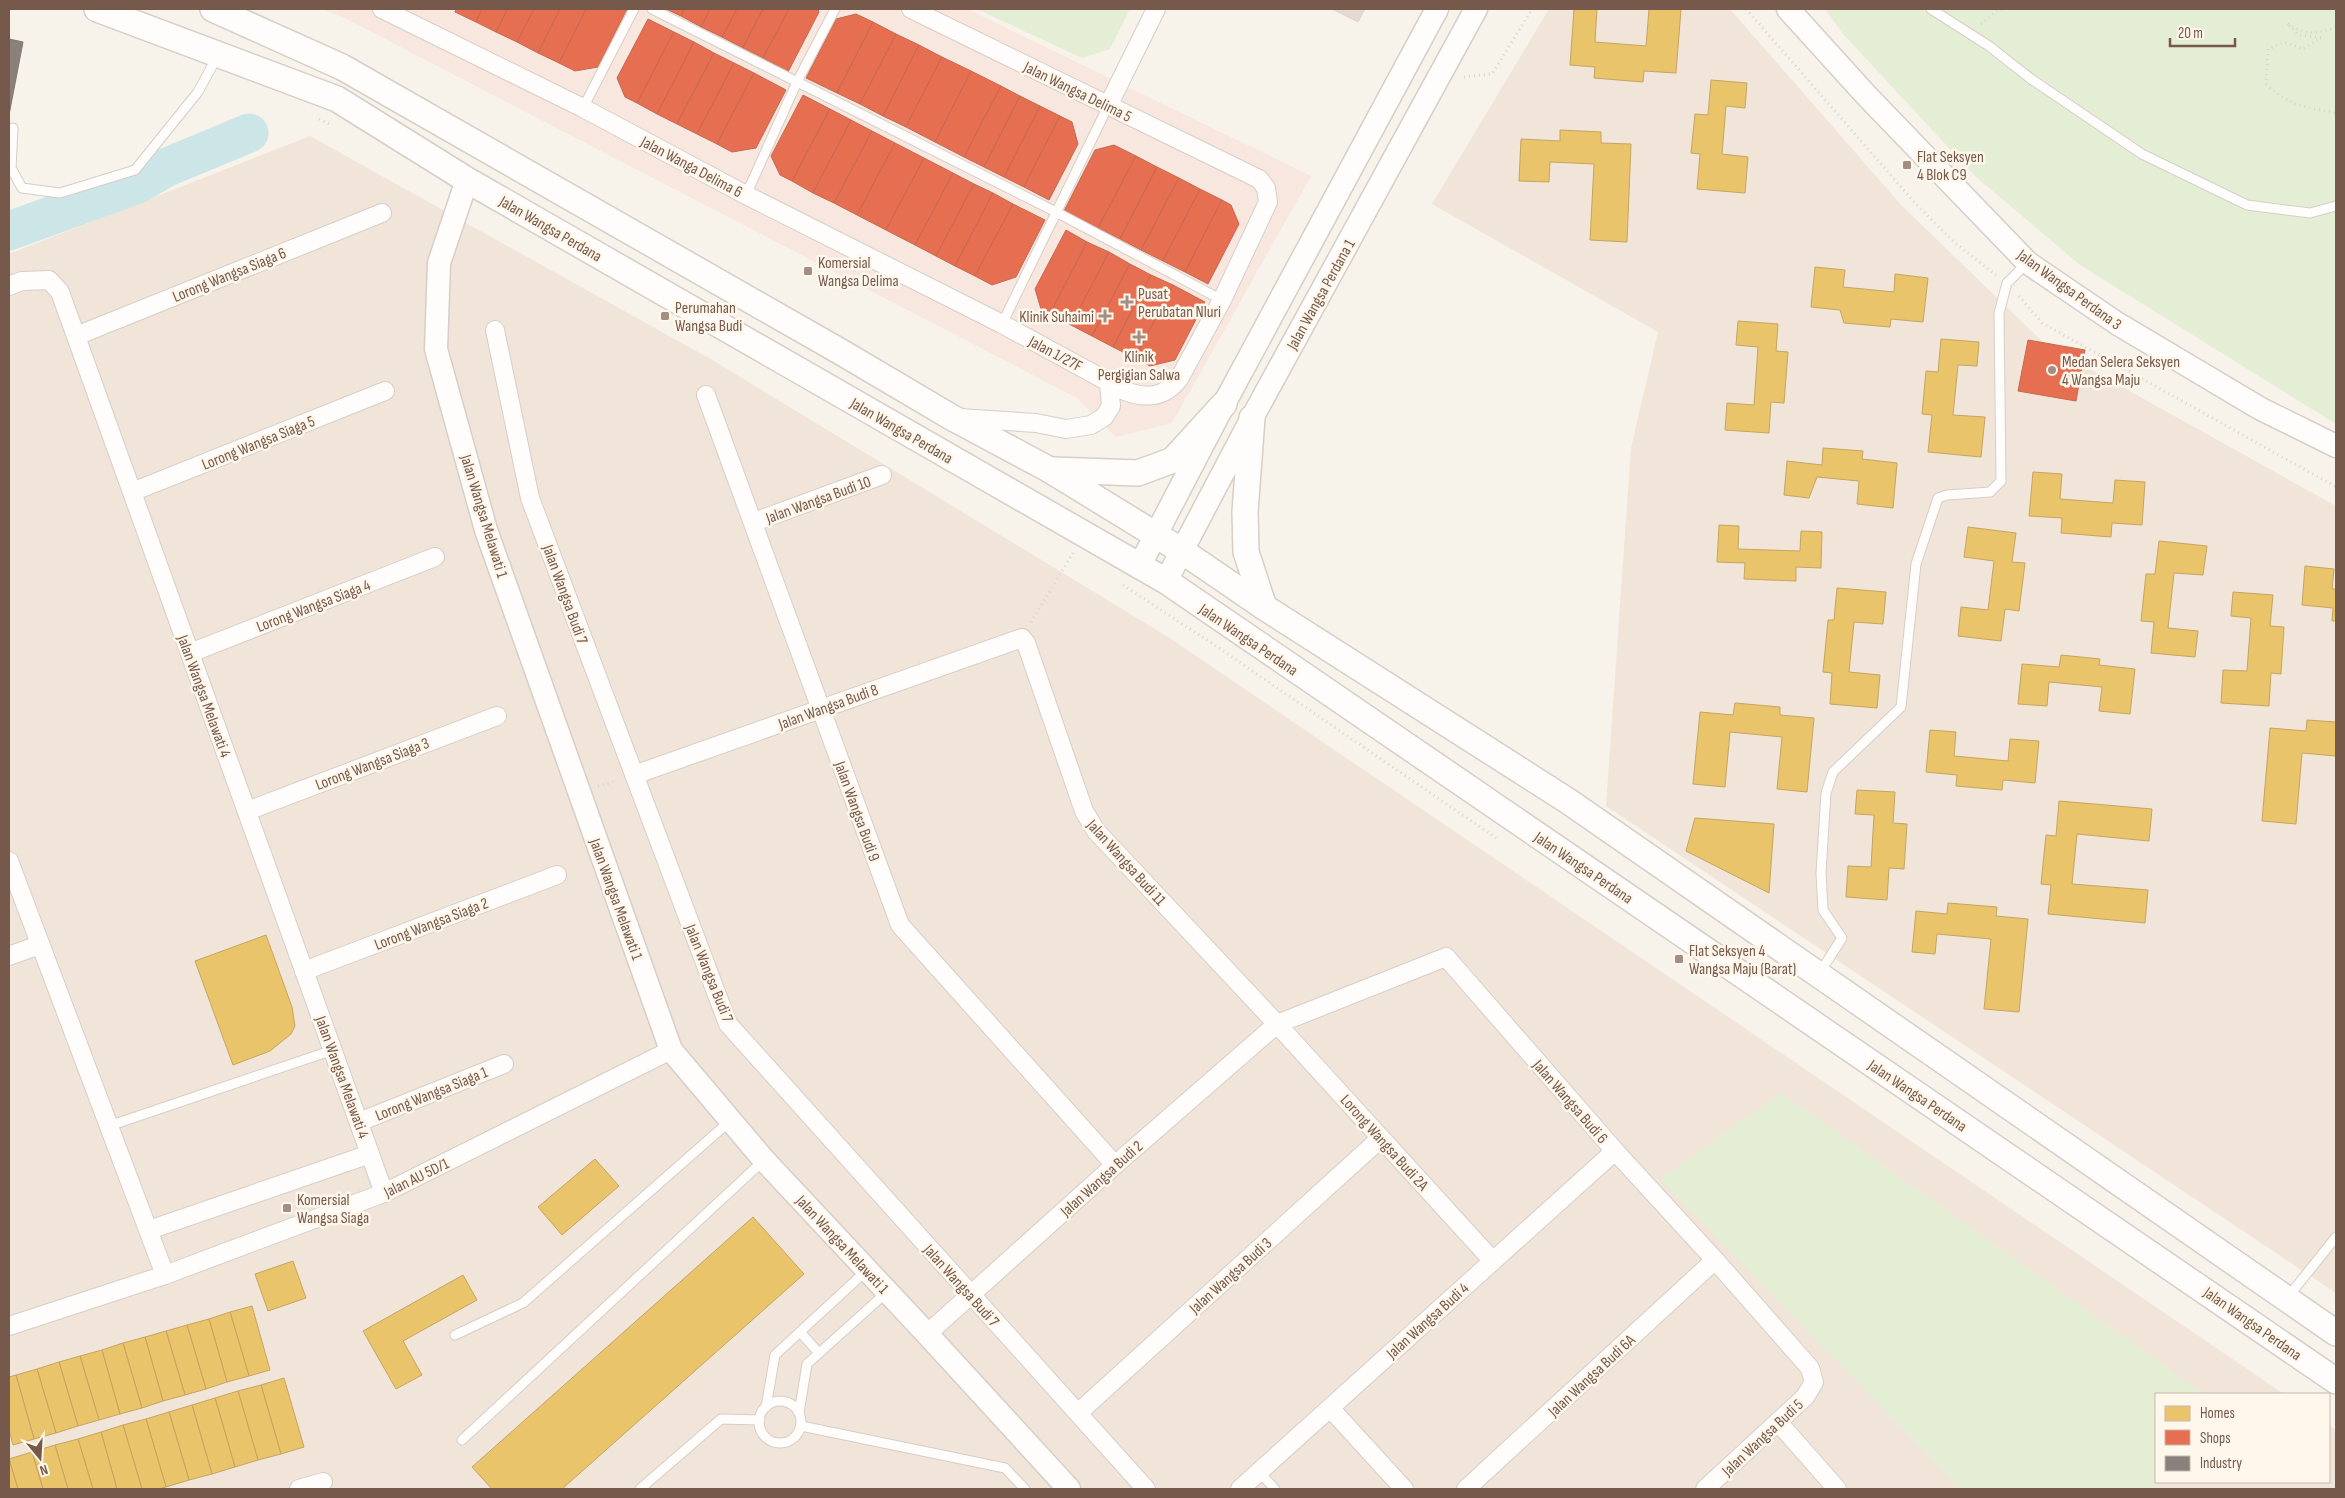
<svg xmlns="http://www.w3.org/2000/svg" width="2345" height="1498" font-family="'Sofia Sans Condensed',sans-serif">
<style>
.residential{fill:#f0e5d8}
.commercial{fill:#f7e7de}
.green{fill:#e4eed5}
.homes{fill:#e9c46a;stroke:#c6a460}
.shops{fill:#e76f51;stroke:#c5684f}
.industry{fill:#8a817c;stroke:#84756d}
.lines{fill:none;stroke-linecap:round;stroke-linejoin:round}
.river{stroke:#cce5e7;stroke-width:39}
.building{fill:#e4dad2;stroke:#e0d5cc}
.service-casing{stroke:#d6cec7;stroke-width:11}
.minor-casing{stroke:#d6cec7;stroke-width:20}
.tertiary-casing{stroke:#d6cec7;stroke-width:25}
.secondary-casing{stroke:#d6cec7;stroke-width:28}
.path{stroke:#dad2ce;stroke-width:3;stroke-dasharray:1 4;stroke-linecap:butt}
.service{stroke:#fefdfc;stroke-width:9}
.minor{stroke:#fefdfc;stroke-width:18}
.tertiary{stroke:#fefdfc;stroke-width:22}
.secondary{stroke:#fefdfc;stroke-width:25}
.poi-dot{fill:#a38f82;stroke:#fff7ec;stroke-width:2}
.labels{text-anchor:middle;stroke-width:5;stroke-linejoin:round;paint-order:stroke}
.street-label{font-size:16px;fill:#76594a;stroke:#fff7ec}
.poi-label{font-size:16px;fill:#76594a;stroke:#fff7ec;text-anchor:start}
</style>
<rect width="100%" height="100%" fill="#f7f2ea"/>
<!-- residential -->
<g class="residential">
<polygon points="1549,9 1730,9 1901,205 2045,344 2336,506 2336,1293 1606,806 1631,448 1658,332 1432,204"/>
<polygon points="310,136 714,361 1168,637 2284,1394 2156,1394 2156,1482 2329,1482 2329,1425 2336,1430 2336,1489 9,1489 9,254"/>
</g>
<!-- commercial -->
<polygon class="commercial" points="322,9 967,9 1311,176 1172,423 1116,437 1077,398 343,17"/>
<!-- green -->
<g class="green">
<polygon points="977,9 1130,9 1110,49 1082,58"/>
<polygon points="1825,9 2336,9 2336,424 2080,265 1975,176 1843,34"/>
<polygon points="1781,1093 2204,1394 2156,1394 2156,1482 2164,1482 2149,1489 1961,1489 1660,1179"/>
</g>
<!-- homes -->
<g class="homes">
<polygon points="1574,9 1597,9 1595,42 1646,46 1649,9 1681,9 1676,73 1644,71 1643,82 1594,78 1595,67 1570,65"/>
<polygon points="1711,80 1747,83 1745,108 1726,106 1722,154 1748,157 1745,193 1697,189 1700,154 1691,153 1695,114 1708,115"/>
<polygon points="1560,130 1601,132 1601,143 1631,144 1627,242 1590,240 1594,164 1550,162 1549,182 1519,181 1521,139 1560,141"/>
<polygon points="1815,267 1845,270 1843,287 1894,292 1895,274 1928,278 1923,322 1891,319 1890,327 1844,323 1840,310 1811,307"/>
<polygon points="1738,321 1778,324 1776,351 1788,352 1784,403 1771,402 1769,433 1725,430 1727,403 1754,405 1758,347 1736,345"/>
<polygon points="1941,339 1979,342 1977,366 1958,365 1953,415 1985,417 1981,457 1928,452 1932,415 1922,414 1926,371 1938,372"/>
<polygon points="1823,448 1863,451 1862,459 1897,463 1893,508 1857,504 1859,481 1817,477 1809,498 1784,495 1787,461 1822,465"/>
<polygon points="2033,472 2062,474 2060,499 2113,503 2115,480 2145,482 2142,525 2112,523 2111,537 2061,533 2062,518 2029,516"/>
<polygon points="1719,525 1739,526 1738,549 1800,551 1801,531 1822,532 1821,568 1796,567 1796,581 1744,579 1745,563 1717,562"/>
<polygon points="1968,527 2016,533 2012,562 2025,563 2019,611 2005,609 2001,641 1958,636 1961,607 1988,610 1994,561 1964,557"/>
<polygon points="2159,541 2207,546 2203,575 2174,573 2168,628 2198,631 2195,657 2151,653 2154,622 2141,621 2146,574 2155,574"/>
<polygon points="2305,566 2334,569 2332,589 2336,589 2336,621 2332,621 2333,608 2302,605"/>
<polygon points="1837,588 1886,592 1883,624 1854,622 1849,672 1880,675 1877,708 1830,704 1832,673 1823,672 1828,620 1834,620"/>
<polygon points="2233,592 2273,595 2270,626 2284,627 2281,674 2271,673 2269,706 2221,703 2223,670 2247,671 2251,618 2231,616"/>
<polygon points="2061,655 2100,659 2099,665 2135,669 2130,714 2099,711 2102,687 2049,682 2047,706 2018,704 2022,664 2059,667"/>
<polygon points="1735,703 1780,707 1780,715 1814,718 1807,792 1777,789 1782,737 1730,732 1725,787 1693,784 1700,712 1733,715"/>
<polygon points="2307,720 2336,722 2336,756 2302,753 2296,824 2262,821 2270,728 2306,731"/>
<polygon points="1930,730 1956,732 1954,756 2008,761 2010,739 2039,741 2035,783 2003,780 2002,790 1956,786 1957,775 1926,772"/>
<polygon points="1857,790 1895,792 1893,823 1907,824 1904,869 1889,868 1887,900 1846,897 1848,866 1871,867 1874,815 1855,814"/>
<polygon points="2059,801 2152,809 2149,841 2077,834 2072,884 2148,890 2145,923 2048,914 2051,885 2041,884 2046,835 2056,836"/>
<polygon points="1695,818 1774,824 1769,893 1686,851"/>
<polygon points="1948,903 1997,907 1996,916 2028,919 2019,1012 1984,1009 1991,939 1937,934 1935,954 1912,952 1916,911 1947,914"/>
<polygon points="266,935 292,1007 295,1026 291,1034 270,1051 233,1065 195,961"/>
<polygon points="595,1159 619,1186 562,1235 538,1207"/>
<polygon points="753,1217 804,1274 562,1489 492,1489 472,1467"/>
<polygon points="293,1261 306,1298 268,1311 255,1274"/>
<polygon points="463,1275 477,1300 403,1341 422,1375 396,1389 363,1331"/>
<polygon points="252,1306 270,1370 249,1376 230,1312"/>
<polygon points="230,1312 249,1376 227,1382 209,1319"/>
<polygon points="209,1319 227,1382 206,1389 187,1325"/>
<polygon points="187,1325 206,1389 185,1395 166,1331"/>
<polygon points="166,1331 185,1395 163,1401 145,1337"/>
<polygon points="145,1337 163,1401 142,1408 123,1343"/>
<polygon points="123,1343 142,1408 120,1414 102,1350"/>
<polygon points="102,1350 120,1414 99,1420 80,1356"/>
<polygon points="80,1356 99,1420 78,1426 59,1362"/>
<polygon points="59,1362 78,1426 56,1433 37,1369"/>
<polygon points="37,1369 56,1433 34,1439 16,1375"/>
<polygon points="16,1375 34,1439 13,1445 9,1430 9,1377"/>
<polygon points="284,1378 304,1447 281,1454 261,1385"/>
<polygon points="261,1385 281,1454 258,1460 238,1391"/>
<polygon points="238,1391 258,1460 235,1467 215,1398"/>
<polygon points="215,1398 235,1467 212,1474 192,1405"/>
<polygon points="192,1405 212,1474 189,1480 169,1412"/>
<polygon points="169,1412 189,1480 166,1487 146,1419"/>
<polygon points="146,1419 166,1487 159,1489 142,1489 123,1425"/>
<polygon points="123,1425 142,1489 117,1489 101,1432"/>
<polygon points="101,1432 117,1489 93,1489 78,1439"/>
<polygon points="78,1439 93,1489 68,1489 55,1445"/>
<polygon points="55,1445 68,1489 43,1489 32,1452"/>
<polygon points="32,1452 43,1489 18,1489 9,1459"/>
<polygon points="9,1459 18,1489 9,1489"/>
</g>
<!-- shops -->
<g class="shops">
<polygon points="456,9 482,9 476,22 455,12"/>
<polygon points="482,9 508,9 496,32 476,22"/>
<polygon points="508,9 534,9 517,42 496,32"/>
<polygon points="534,9 560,9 538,53 517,42"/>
<polygon points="560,9 586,9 559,63 538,53"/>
<polygon points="586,9 627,9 598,67 575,71 559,63"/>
<polygon points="666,9 684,9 681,16"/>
<polygon points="684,9 710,9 701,27 681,16"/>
<polygon points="710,9 737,9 722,37 701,27"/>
<polygon points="737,9 763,9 743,48 722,37"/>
<polygon points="763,9 789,9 763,58 743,48"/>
<polygon points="789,9 818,9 819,12 788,72 763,58"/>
<polygon points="856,14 873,22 837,93 806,78 836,19"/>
<polygon points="648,19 674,32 637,103 625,97 617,78"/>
<polygon points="873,22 896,34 860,104 837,93"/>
<polygon points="674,32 694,42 657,114 637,103"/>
<polygon points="896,34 919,45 883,116 860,104"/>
<polygon points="694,42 714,53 677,124 657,114"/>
<polygon points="919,45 942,57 906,127 883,116"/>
<polygon points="714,53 734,63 697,134 677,124"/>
<polygon points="942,57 971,71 935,142 906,127"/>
<polygon points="734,63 754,73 717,144 697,134"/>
<polygon points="971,71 1001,86 964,157 935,142"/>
<polygon points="754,73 786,90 756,148 732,152 717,144"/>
<polygon points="1001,86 1020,96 984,167 964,157"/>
<polygon points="803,95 830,109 792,181 780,175 771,156"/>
<polygon points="1020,96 1040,106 1004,177 984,167"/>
<polygon points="1040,106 1060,116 1024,187 1004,177"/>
<polygon points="830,109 851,120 813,193 792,181"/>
<polygon points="1060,116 1072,122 1078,144 1049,200 1024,187"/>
<polygon points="851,120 872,131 834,203 813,193"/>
<polygon points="872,131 895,143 857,215 834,203"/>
<polygon points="895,143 924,158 886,230 857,215"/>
<polygon points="1114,145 1136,156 1098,228 1064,211 1095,150"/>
<polygon points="1136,156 1157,167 1120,239 1098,228"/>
<polygon points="924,158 953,173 915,245 886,230"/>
<polygon points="1157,167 1179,178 1141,250 1120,239"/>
<polygon points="953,173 974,184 936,256 915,245"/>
<polygon points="1179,178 1200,189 1163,261 1141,250"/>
<polygon points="974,184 993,193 955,266 936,256"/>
<polygon points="1200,189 1222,200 1185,272 1163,261"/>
<polygon points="993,193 1013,204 975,276 955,266"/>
<polygon points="1222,200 1231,205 1239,224 1208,284 1185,272"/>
<polygon points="1013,204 1045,220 1016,277 992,285 975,276"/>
<polygon points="1066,230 1087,242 1050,314 1041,309 1035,289"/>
<polygon points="1087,242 1109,252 1071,325 1050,314"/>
<polygon points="1109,252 1130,264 1092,336 1071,325"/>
<polygon points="1130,264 1151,275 1113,347 1092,336"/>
<polygon points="1151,275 1173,285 1135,358 1113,347"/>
<polygon points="1173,285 1205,302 1175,360 1150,366 1135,358"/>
<polygon points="2028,340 2085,350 2076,401 2018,391"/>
</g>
<!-- industry -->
<polygon class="industry" points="9,39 23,42 9,115"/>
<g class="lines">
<!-- river -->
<polyline class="river" points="9,231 138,184 165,168 249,133"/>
</g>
<!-- building -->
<polygon class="building" points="1332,9 1365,9 1358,22"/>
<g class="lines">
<!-- service casing -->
<g class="service-casing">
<g id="service">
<polyline points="652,9 1056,212 1222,300"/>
<polyline points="1931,9 1989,46 2031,79 2142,154 2247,205 2310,213 2336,206"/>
<polyline points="583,108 634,9"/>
<polyline points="13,128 11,168 22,188 60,193 135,170 198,92 218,55"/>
<polyline points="746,195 797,82 835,9"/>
<polyline points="1002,324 1108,106"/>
<polyline points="1819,974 1842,938 1823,910 1821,873 1826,793 1833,772 1901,707 1916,564 1938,498 1947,495 1990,492 2001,481 1999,313 2007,283 2027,263"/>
<polyline points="109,1126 333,1050"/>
<polyline points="2288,1297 2336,1237"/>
<polyline points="800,1332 819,1353"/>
<polyline points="455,1335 523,1303 730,1121"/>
<circle cx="780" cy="1422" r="21"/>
<polyline points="766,1407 775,1355 866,1271"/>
<polyline points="799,1413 807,1364 887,1292"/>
<polyline points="801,1426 1005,1468 1025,1489"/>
<polyline points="462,1440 764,1160"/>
<polyline points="1259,1472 1275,1489"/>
<polyline points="640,1489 721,1419 760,1420"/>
</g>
</g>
<!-- minor casing -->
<g class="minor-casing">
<g id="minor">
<path d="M382,9L583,108L746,195L1002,324L1125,391C1146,399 1164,398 1179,379L1222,300L1268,202L1266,188L1259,179L911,9"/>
<polyline points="1108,106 1156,9"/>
<polyline points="9,286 22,281 49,280 60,292 384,1193"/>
<polyline points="495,330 530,498 728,1024 1146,1489"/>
<polyline points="76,336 382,213"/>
<polyline points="706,395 900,925 1115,1165"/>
<polyline points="959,418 1036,423 1066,429 1091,425 1104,417 1111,406 1109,382"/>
<polyline points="132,492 385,391"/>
<polyline points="754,522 882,475"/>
<polyline points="190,653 435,557"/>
<polyline points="634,775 1022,638 1026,643 1084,811 1096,831 1277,1024 1492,1260"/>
<polyline points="247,811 497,716"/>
<polyline points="9,861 165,1275"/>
<polyline points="9,956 39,945"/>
<polyline points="304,971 557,875"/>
<polyline points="359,1122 504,1064"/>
<polyline points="149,1230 370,1154"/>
<polyline points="9,1326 165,1275 384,1193 671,1050"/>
<polyline points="927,1334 1115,1165 1277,1024 1446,957 1615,1151 1715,1260 1810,1368 1814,1382 1805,1397 1705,1489"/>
<polyline points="1330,1408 1404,1489"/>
<polyline points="1078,1413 1381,1138"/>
<polyline points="1778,1422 1837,1489"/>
<polyline points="299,1489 323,1482"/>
<polyline points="1240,1489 1615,1151"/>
<polyline points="1466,1489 1715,1260"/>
</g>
</g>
<!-- tertiary casing -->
<g class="tertiary-casing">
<g id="tertiary">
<polyline points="1788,9 1866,95 2028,263 2118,324 2261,409 2336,446"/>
<polyline points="467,180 439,263 436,349 486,530 671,1050 764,1160 927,1334 1069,1489"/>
<polyline points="1139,567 1224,404 1437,9"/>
<polyline points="1166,581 1252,418 1476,9"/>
</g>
</g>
<!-- secondary casing -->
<g class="secondary-casing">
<g id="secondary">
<polyline points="97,9 337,99 467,180 1166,581 2336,1381"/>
<polyline points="213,9 342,67 841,352 951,417 1050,470 1182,551 1264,607 1568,801 2336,1333"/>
<polyline points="1252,418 1245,512 1246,552 1264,607"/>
<polyline points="1053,470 1138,473 1173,460 1224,404"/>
</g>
</g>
<!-- path -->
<g class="path">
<polyline points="1746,9 1915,203 1955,243 1996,275"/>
<polyline points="1981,24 1996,11 2005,9"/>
<path d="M2336,27C2314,34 2306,36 2287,23L2299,35L2321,38L2303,49L2284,42L2268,49L2266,84C2290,106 2304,107 2335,113L2336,115"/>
<polyline points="1464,77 1492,74 1532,9"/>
<polyline points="319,119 331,125"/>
<polyline points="2019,296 2042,323 2053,329 2336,487"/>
<polyline points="1123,585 1216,646 1496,838"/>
<polyline points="1031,622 1073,553"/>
<polyline points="598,786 616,781"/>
</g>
<!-- service -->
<use href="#service" class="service"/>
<!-- minor -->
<use href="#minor" class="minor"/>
<!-- tertiary -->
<use href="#tertiary" class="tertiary"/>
<!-- secondary -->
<use href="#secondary" class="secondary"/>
</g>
<!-- markers -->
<g class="poi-dot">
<rect x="1902" y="160" width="10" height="10" rx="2.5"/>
<rect x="803" y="266" width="10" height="10" rx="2.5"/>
<path d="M1124.5 294.5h5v5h5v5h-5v5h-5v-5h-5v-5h5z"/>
<rect x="660" y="311" width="10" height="10" rx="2.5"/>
<path d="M1102.5 308.5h5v5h5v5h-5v5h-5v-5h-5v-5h5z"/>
<path d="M1136.5 329.5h5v5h5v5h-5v5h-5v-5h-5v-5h5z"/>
<circle cx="2052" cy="370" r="5"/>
<rect x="1674" y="954" width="10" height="10" rx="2.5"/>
<rect x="282" y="1203" width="10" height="10" rx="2.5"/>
</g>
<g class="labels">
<!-- street labels -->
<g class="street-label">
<text transform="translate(1078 91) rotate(26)" y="6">Jalan Wangsa Delima 5</text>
<text transform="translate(692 166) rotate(28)" y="6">Jalan Wanga Delima 6</text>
<text transform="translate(551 228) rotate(30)" y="6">Jalan Wangsa Perdana</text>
<text transform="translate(229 274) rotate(-22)" y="6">Lorong Wangsa Siaga 6</text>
<text transform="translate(2070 289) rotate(36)" y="6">Jalan Wangsa Perdana 3</text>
<text transform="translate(1320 294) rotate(-61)" y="6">Jalan Wangsa Perdana 1</text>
<text transform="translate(1056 353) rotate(28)" y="6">Jalan 1/27F</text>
<text transform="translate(902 430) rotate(30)" y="6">Jalan Wangsa Perdana</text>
<text transform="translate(258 442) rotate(-22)" y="6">Lorong Wangsa Siaga 5</text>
<text transform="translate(818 499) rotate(-20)" y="6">Jalan Wangsa Budi 10</text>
<text transform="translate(485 516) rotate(73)" y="6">Jalan Wangsa Melawati 1</text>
<text transform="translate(566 594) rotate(70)" y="6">Jalan Wangsa Budi 7</text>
<text transform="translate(313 605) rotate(-21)" y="6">Lorong Wangsa Siaga 4</text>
<text transform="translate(1249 639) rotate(34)" y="6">Jalan Wangsa Perdana</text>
<text transform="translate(205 696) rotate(70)" y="6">Jalan Wangsa Melawati 4</text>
<text transform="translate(828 706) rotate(-20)" y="6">Jalan Wangsa Budi 8</text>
<text transform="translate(372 763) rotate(-21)" y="6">Lorong Wangsa Siaga 3</text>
<text transform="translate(858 811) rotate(70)" y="6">Jalan Wangsa Budi 9</text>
<text transform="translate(1127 862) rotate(48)" y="6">Jalan Wangsa Budi 11</text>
<text transform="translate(1584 867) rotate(34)" y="6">Jalan Wangsa Perdana</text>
<text transform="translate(617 899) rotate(70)" y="6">Jalan Wangsa Melawati 1</text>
<text transform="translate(431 923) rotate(-21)" y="6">Lorong Wangsa Siaga 2</text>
<text transform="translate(710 973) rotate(68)" y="6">Jalan Wangsa Budi 7</text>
<text transform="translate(343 1077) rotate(70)" y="6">Jalan Wangsa Melawati 4</text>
<text transform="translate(431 1093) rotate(-22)" y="6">Lorong Wangsa Siaga 1</text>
<text transform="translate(1918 1095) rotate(34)" y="6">Jalan Wangsa Perdana</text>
<text transform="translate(1571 1101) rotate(49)" y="6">Jalan Wangsa Budi 6</text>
<text transform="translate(1385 1142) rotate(48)" y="6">Lorong Wangsa Budi 2A</text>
<text transform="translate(416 1177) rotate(-26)" y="6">Jalan AU 5D/1</text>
<text transform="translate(1101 1178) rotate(-42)" y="6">Jalan Wangsa Budi 2</text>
<text transform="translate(843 1244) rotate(47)" y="6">Jalan Wangsa Melawati 1</text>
<text transform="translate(1230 1275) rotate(-42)" y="6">Jalan Wangsa Budi 3</text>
<text transform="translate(962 1285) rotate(48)" y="6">Jalan Wangsa Budi 7</text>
<text transform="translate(1427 1320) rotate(-42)" y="6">Jalan Wangsa Budi 4</text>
<text transform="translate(2253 1323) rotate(35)" y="6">Jalan Wangsa Perdana</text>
<text transform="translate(1591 1375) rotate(-43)" y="6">Jalan Wangsa Budi 6A</text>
<text transform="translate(1762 1437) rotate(-43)" y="6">Jalan Wangsa Budi 5</text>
</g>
<!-- poi labels -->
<g class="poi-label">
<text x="1917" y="162">Flat Seksyen<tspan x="1917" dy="18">4 Blok C9</tspan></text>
<text x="818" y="268">Komersial<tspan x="818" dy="18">Wangsa Delima</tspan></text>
<text x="1138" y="299">Pusat<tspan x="1138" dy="18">Perubatan Nluri</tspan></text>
<text x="675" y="313">Perumahan<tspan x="675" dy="18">Wangsa Budi</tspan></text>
<text x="1094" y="322" text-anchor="end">Klinik Suhaimi</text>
<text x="1139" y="362" text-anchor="middle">Klinik<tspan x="1139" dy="18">Pergigian Salwa</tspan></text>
<text x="2062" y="367">Medan Selera Seksyen<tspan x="2062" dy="18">4 Wangsa Maju</tspan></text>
<text x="1689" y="956">Flat Seksyen 4<tspan x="1689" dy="18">Wangsa Maju (Barat)</tspan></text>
<text x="297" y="1205">Komersial<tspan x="297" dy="18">Wangsa Siaga</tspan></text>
</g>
</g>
<!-- border -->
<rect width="2345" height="1498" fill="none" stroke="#76594a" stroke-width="20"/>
<!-- legend -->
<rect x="2155" y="1393" width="175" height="90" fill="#fff7ec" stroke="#c8b8ab"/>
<rect x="2165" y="1406" width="25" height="15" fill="#e9c46a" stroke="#c8b8ab"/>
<text x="2200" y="1418" font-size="15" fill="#76594a">Homes</text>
<rect x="2165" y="1430" width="25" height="15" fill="#e76f51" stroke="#c8b8ab"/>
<text x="2200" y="1443" font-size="15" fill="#76594a">Shops</text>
<rect x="2165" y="1456" width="25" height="15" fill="#8a817c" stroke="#c8b8ab"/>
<text x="2200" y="1468" font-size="15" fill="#76594a">Industry</text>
<!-- north arrow -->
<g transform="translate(40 1458) rotate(162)" stroke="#fff7ec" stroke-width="4" paint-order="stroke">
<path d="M0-4L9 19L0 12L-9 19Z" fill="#76594a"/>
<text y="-8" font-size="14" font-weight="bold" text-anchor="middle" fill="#76594a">N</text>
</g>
<!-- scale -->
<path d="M2170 38v8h65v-8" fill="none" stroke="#76594a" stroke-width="2.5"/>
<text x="2178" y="38" font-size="15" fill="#76594a" stroke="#fff7ec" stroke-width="4" paint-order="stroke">20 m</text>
</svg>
